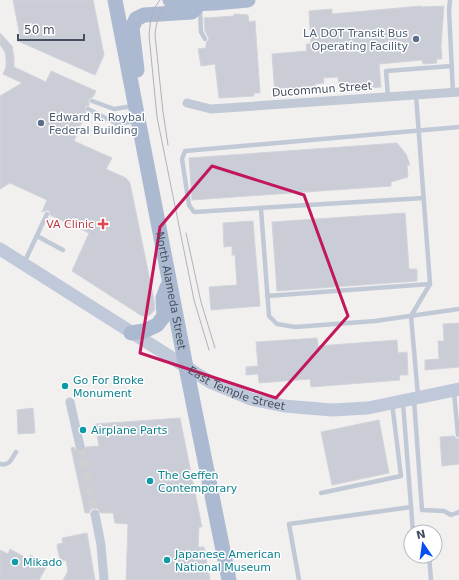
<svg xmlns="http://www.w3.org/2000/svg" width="459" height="580" font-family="'DejaVu Sans',sans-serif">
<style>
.building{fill:#cacdd5;stroke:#d2d4db}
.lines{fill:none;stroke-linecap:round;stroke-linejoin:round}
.street-tunnel{stroke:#cfcfd2;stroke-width:9;stroke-dasharray:9 4.5;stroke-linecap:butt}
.lane{stroke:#c1c9d6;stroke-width:4.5}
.street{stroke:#c1c9d6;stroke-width:9}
.secondary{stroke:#c0c9da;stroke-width:13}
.primary{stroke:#acbad1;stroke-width:15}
.tram{stroke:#b0b3ba;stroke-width:1}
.marked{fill:none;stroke:#c2185b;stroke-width:3;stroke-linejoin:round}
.service-dot{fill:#5c6f8a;stroke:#fff;stroke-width:1.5}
.health-dot{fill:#e0444e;stroke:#fff;stroke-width:1.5}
.culture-dot{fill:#0f9aa8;stroke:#fff;stroke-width:1.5}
.labels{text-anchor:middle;stroke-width:3;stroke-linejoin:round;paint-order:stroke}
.service-label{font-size:11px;fill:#4e5e75;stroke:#fff;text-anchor:end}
.street-label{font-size:11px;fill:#454f5f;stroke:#fff}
.health-label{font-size:11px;fill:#be3a42;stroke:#fff;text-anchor:end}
.culture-label{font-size:11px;fill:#0d838f;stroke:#fff;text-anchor:start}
</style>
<rect width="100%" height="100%" fill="#f2efef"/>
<!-- building -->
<g class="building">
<polygon points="13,0 93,0 104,55 95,75 18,41 20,37"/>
<polygon points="421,6 421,7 444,6 441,46 442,59 436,59 437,63 423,64 422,60 379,64 381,87 339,90 338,77 323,78 324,83 315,84 316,92 275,95 272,54 307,51 306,44 311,44 309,11 332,9 332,14"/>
<polygon points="234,14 248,15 249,22 255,21 260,93 254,93 254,96 219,98 215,64 201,66 198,49 206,48 206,43 209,39 205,31 204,18 234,16"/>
<polygon points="0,33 12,46 14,57 14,67 46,82 51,71 96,91 93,97 89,99 89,106 86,106 85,108 86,112 74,141 112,158 106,169 126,178 130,183 154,300 155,310 150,315 142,316 72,271 89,233 50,215 50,212 48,210 42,212 47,200 10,183 0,189 0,96 22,83 3,74 6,67 6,59 5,52 0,45"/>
<polygon points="397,143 406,154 410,165 407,165 408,177 391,182 391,186 192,200 189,158"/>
<polygon points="405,213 409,269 417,269 417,281 277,291 272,222"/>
<polygon points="253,221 260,306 211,310 209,287 237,285 235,255 232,255 232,246 224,247 223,223"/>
<polygon points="459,323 459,367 425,370 425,360 439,359 438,341 444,341 443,324"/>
<polygon points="317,338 318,346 397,340 398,353 407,352 408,375 399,375 400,380 311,387 310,379 259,383 258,374 246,375 246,367 258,366 256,342"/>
<polygon points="33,408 35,433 18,434 17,410"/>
<polygon points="180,418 202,527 199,527 198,547 204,547 210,580 126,580 128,524 115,523 113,513 101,513 97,508 91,509 89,513 85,513 71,448 74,447 76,450 81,452 84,450 86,447 99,446 95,424"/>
<polygon points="379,420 389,473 332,485 321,432"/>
<polygon points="454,436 456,438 459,439 459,464 442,466 440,437"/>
<polygon points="87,533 95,580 63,580 68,571 66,560 62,561 61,560 60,560 57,546 58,544 63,543 62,538"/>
<polygon points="10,549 28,559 30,555 48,564 39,580 0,580 0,550 8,554"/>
</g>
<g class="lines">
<!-- street-tunnel -->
<polyline class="street-tunnel" points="80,446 95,514"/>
<!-- lane -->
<g class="lane">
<polyline points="450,0 449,10 453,93"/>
<polyline points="200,9 201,32 205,39"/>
<polyline points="416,95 430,284 411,316 418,396"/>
<polyline points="388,97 386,71 452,66"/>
<polyline points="92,101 114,109 133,106"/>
<polyline points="88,109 117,124 136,121"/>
<polyline points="424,198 194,212 189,205 182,159 185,151 459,127"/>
<polyline points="261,209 269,316 277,324 295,327 375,321 459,309"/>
<polyline points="37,236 63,250"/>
<polyline points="24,263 47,214"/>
<polyline points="267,296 430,284"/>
<polyline points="454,392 458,435"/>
<polyline points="414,400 422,510 444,511 451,515 459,512"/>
<polyline points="403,403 413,532"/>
<path d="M0,464C9,467 12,458 16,452"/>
<polyline points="321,493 401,476 392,403"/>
<polyline points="429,556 431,580"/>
<polyline points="299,580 289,524 411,507"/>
</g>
<!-- street -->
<g class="street">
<polyline points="187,103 211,109 459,92"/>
<polyline points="70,402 80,446"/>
<polyline points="95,514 101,545 104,580"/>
</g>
<!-- secondary -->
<path class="secondary" id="s1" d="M0,249L210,382L251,399L284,406L332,410L368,408L459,389"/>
<!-- primary -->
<g class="primary">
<path id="s2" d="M115,0L186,367L229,580"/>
<path d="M170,0C195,7 223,2 248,0"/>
<polyline points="137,70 132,28 136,19 144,15 192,12 200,3"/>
<polyline points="131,333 144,331 157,325 164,316 163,298 167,287"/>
</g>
<!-- tram -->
<g class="tram">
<polyline points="160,0 155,7 151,17 149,35 157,117 194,300 209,350"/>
<path d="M168,145L163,112L155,35C156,21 160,9 171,0"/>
<polyline points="186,233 201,302 215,348"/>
</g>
</g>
<!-- marked area -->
<path class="marked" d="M212,166L304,195L348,316L276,398L140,353L160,227Z"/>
<!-- markers -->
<g class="service-dot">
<circle cx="416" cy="39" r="4"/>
<circle cx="41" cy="123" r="4"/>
</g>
<path class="health-dot" d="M101 218h4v4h4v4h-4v4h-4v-4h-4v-4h4z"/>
<g class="culture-dot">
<circle cx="65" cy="386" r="4"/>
<circle cx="83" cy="430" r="4"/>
<circle cx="150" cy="481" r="4"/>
<circle cx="167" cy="560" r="4"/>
<circle cx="15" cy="562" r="4"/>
</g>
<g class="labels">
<!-- service labels -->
<g class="service-label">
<text x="408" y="37">LA DOT Transit Bus<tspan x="408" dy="13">Operating Facility</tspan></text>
<text x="49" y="121" text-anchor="start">Edward R. Roybal<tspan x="49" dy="13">Federal Building</tspan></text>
</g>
<!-- street labels -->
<g class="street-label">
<text transform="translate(322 89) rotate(-4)" y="4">Ducommun Street</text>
<text dy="4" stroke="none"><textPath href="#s2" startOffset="296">North Alameda Street</textPath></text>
<text dy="4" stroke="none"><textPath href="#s1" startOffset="276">East Temple Street</textPath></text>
</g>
<!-- health labels -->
<g class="health-label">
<text x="94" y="228">VA Clinic</text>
</g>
<!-- culture labels -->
<g class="culture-label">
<text x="73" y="384">Go For Broke<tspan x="73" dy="13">Monument</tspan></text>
<text x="91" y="434">Airplane Parts</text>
<text x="158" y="479">The Geffen<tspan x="158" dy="13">Contemporary</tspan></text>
<text x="175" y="558">Japanese American<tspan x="175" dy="13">National Museum</tspan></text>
<text x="23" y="566">Mikado</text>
</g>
</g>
<!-- north arrow -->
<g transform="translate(423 544) rotate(347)"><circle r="19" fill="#ffffff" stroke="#b5b9bf"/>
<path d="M0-3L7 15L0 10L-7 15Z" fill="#054ef6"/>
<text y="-6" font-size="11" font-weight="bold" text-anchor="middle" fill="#454f5f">N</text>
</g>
<!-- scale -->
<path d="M18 34v6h66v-6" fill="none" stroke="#454f5f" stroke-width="2"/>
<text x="24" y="34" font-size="12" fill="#454f5f" stroke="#ffffff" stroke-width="3" paint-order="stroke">50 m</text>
</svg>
